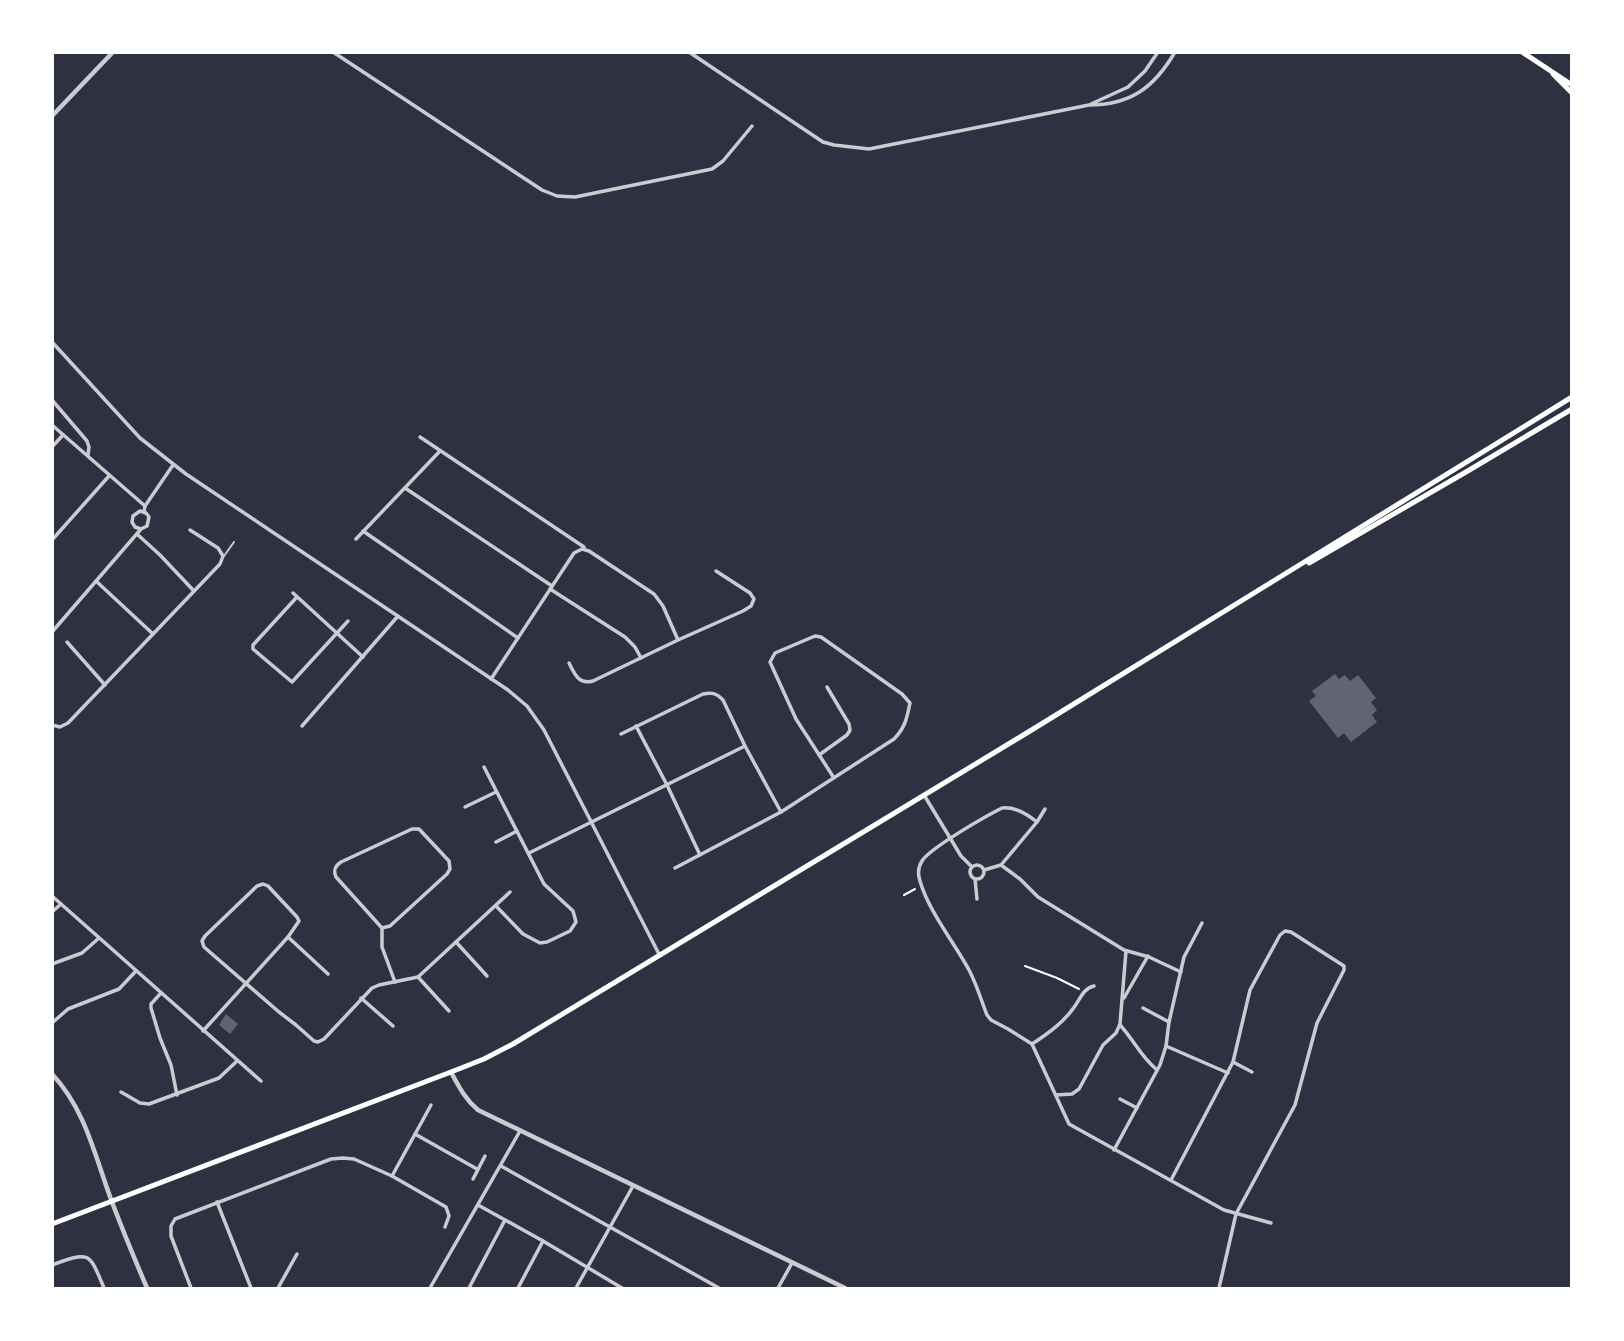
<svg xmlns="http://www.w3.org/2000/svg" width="1624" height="1341" font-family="Poppins,sans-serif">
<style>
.building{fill:#626471}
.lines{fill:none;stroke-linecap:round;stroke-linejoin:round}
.path{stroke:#fff;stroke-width:2}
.service{stroke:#caccd0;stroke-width:2}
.minor{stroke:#caccd0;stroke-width:3.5}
.tertiary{stroke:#caccd0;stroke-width:4.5}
.secondary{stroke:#fff;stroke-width:5}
</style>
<rect width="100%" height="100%" fill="#2d3142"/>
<!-- building -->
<g class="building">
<polygon points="1335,674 1339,679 1345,675 1350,681 1358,675 1376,698 1371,702 1377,710 1372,715 1377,722 1351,742 1344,733 1338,738 1309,701 1316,696 1312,691"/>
<polygon points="226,1014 238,1024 230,1034 219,1025"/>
</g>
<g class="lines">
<!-- path -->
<g class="path">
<polyline points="904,895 915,889"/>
<polyline points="1025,966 1057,978 1079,989"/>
</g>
<!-- service -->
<polyline class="service" points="224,556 234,542"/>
<!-- minor -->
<g class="minor">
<polyline points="333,52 542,190 557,196 575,197 712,169 723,161 752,126"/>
<path d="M689,52L823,142L834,145L869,149L1089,105C1130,105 1154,88 1175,52"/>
<polyline points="1091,104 1128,87 1145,71 1158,52"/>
<polyline points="52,342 140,438 186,474 508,690 527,706 544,730 660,956"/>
<polyline points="52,400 87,441 89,447 88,455"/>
<polyline points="52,425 145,506 144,512"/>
<polyline points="420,437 584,547"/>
<polyline points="52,447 63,435"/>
<polyline points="405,488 552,586"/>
<polyline points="145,506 173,465"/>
<polyline points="363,531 518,638"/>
<polyline points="137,534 160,555 194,591"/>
<polyline points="356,539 440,451"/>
<polyline points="52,540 109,476"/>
<polyline points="96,581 153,634"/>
<polyline points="550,589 625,637 635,647 641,658"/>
<polyline points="293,593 363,657"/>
<polyline points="297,597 253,645 253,649 292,682 348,621"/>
<polyline points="52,632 141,529 147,526 149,517 146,513 140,511 133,516 132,522 135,527 141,529"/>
<polyline points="67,642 105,685"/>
<path d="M569,663C575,675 579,685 593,681L678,640L743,611L751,606L754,599L750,593L716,571"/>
<polyline points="491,679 574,553 582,549 589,551 654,594 663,606 678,640"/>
<polyline points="52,725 60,727 68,723 220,564 223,556 218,548 190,530"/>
<polyline points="302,726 398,616"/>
<polyline points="636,726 667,785 700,855"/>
<path d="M621,734L703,694C712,692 716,693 723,700L745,746L781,812L675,868"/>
<polyline points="819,755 847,735 850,730 849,724 827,687"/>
<polyline points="484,767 544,884 573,911 576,922 570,931 547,942 540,943 523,934 496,906"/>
<polyline points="924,795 961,856 972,867"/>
<polyline points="465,807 496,792"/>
<path d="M781,812L894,739C905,728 907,718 910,703L902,694L821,637L815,636L775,653L770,662L796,719L834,778"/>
<path d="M1037,822C1027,814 1015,806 1002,808C986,816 930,848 922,861C918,867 918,875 920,881C929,912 954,942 969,970C977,985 981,1000 987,1015L991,1020L1008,1029L1032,1044L1069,1124L1224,1210L1271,1223"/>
<polyline points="496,842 517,831"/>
<polyline points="529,853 745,746"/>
<circle cx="977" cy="872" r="7"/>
<polyline points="1001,865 1020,879 1038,897 1124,950 1149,957 1181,972"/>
<polyline points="984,870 1001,865 1037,822 1045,809"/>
<polyline points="975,879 977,899"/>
<polyline points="52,896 261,1081"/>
<polyline points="52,912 61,904"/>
<path d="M382,928L390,926L447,874L450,869L449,861L419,829H412L341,862C335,866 333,870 336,877L382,928V947L395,982"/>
<polyline points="288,937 328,974"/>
<polyline points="456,942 487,976"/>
<polyline points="52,964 82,953 99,938"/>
<polyline points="418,977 449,1011"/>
<polyline points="161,993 151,1004 151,1008 160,1038 171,1065 177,1095"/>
<polyline points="361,998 393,1026"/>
<polyline points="1124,998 1148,956"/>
<polyline points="1143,1008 1169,1022"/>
<polyline points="52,1023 68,1009 119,989 136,971"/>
<path d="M1120,1025C1134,1040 1140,1056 1157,1070"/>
<polyline points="203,1031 288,937 299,921 297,917 268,886 263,884 257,886 205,936 202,941 204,947 279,1012 296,1025 314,1041 318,1042 324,1039 372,988 379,985 418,977 510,892"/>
<path d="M1032,1044C1049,1033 1064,1022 1075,1006C1081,997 1084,988 1094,986"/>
<polyline points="1166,1046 1228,1073"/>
<polyline points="1233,1062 1252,1072"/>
<polyline points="121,1092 140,1103 149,1104 219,1078 237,1061"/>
<polyline points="1056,1095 1072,1094 1079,1089 1103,1045 1116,1033 1120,1024 1126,951"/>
<polyline points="1120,1099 1137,1108"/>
<polyline points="415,1134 477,1169"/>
<polyline points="1114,1150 1160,1065 1166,1046 1169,1022 1184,957 1202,923"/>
<polyline points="501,1166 719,1288"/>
<polyline points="392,1176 431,1105"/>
<polyline points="473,1179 485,1156"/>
<polyline points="1171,1180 1233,1062 1250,990 1280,935 1285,931 1291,932 1344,966 1344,970 1317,1023 1295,1105 1236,1214 1219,1288"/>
<polyline points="217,1202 251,1288"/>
<polyline points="478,1205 543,1241 622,1288"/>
<path d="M52,1265C90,1251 89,1252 104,1288"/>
<polyline points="191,1288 171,1236 171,1226 175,1219 331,1159 343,1158 354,1159 392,1176 446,1207 449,1216 445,1227"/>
<polyline points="278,1288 297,1254"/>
<polyline points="430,1288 520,1131"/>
<polyline points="469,1288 505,1220"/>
<polyline points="518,1288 543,1241"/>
<polyline points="576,1288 633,1186"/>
<polyline points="778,1288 792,1263"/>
</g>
<!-- tertiary -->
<g class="tertiary">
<polyline points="52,116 113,52"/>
<path d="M451,1072C459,1087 465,1099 478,1110L845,1288"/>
<path d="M52,1074C86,1110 95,1157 112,1202C123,1231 135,1260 147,1288"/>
</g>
<!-- secondary -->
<g class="secondary">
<polyline points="1522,52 1572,85"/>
<polyline points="1553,74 1572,93"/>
<polyline points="1309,563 1466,472 1572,409"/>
<polyline points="52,1224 451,1072 484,1059 513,1044 1030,731 1572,397"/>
</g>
</g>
<!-- border -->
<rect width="1624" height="1341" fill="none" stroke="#ffffff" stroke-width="108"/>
</svg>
